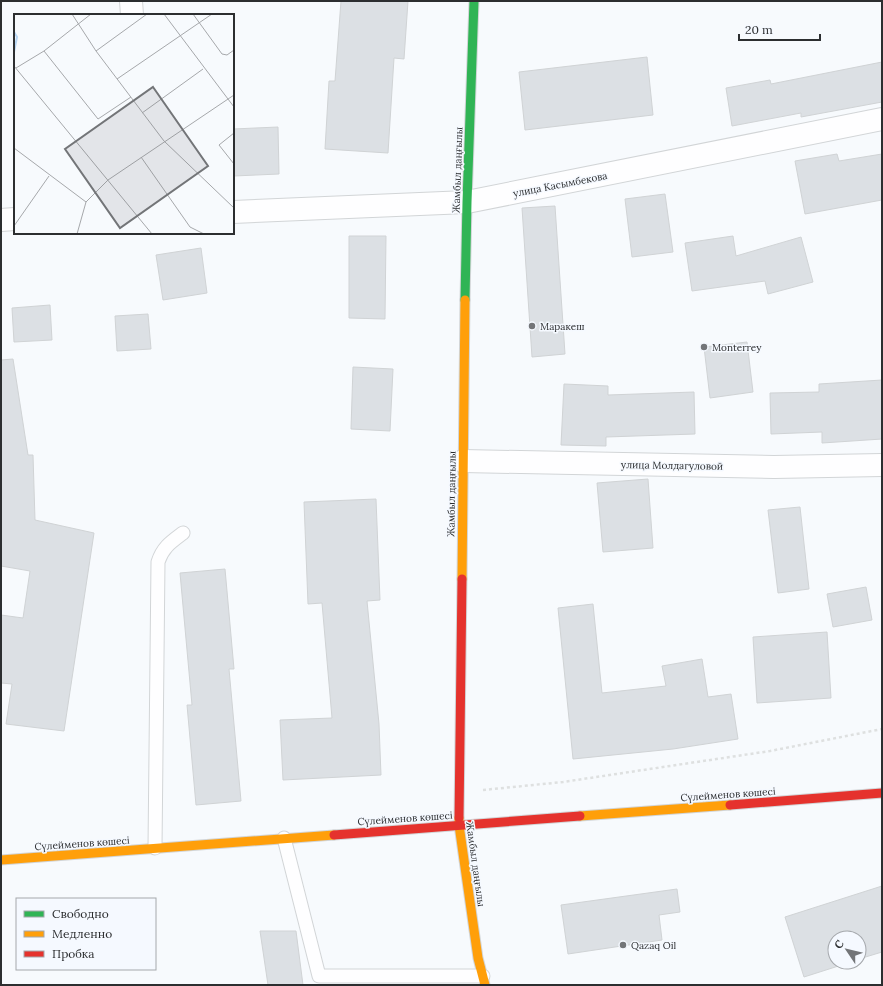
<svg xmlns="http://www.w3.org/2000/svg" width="883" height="986" font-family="Lora,serif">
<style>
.building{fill:#dce0e4;stroke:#d0d3d5}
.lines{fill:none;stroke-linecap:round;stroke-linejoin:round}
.lane-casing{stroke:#d2d5d7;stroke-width:15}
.street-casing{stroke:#d2d5d7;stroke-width:24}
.fast-casing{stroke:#d2d5d7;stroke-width:11}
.slow-casing{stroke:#d2d5d7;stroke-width:11}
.jam-casing{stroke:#d2d5d7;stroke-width:11}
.path{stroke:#dee0e0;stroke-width:2.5;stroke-dasharray:3 3;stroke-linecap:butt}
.lane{stroke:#fefeff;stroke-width:13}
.street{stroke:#fefeff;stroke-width:22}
.fast{stroke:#30b455;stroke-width:9}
.slow{stroke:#ff9f0a;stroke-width:9}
.jam{stroke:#e5322d;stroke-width:9}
.poi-dot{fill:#737578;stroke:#f5f9ff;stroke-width:1.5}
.labels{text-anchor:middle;stroke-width:3;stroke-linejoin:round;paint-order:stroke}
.street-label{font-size:10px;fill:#2c2e30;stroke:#f5f9ff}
.poi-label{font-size:10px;fill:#2c2e30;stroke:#f5f9ff;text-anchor:start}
.inset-river{fill:none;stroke:#b6d5f3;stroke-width:2}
.inset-road{fill:none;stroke:#a6a8ab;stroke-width:1}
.view{fill:#737578;fill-opacity:0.15;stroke:#737578;stroke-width:2}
.inset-edge{fill:none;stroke:#2c2e30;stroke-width:2}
</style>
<rect width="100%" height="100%" fill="#f7fafd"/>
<!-- building -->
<g class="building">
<polygon points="341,1 408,1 404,59 394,58 388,153 325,149 329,81 335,81"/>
<polygon points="647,57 653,115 525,130 519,72"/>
<polygon points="882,62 882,102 801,117 801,113 732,126 726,88 770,80 771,84"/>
<polygon points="278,127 279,174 234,176 233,129"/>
<polygon points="837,154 839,161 882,154 882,200 805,214 795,161"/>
<polygon points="665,194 673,252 632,257 625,199"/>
<polygon points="555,206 565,354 532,357 522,208"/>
<polygon points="349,236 386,236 385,319 349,318"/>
<polygon points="733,236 736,256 801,237 813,282 768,294 765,281 692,291 685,243"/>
<polygon points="201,248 207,293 163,300 156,255"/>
<polygon points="50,305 52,340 14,342 12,308"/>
<polygon points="148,314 151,349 117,351 115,316"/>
<polygon points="747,342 753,392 710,398 704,347"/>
<polygon points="13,359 28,455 33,455 35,520 94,533 64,731 6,724 12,684 1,683 1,615 23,618 30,571 1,566 1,360"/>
<polygon points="353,367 393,369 390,431 351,429"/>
<polygon points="882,380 882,439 822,443 822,432 771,434 770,393 819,392 819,384"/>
<polygon points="564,384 608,386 608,395 694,392 695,434 606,437 606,446 561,445"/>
<polygon points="648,479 653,548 603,552 597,483"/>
<polygon points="376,499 380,600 367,601 379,724 381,775 283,780 280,720 332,718 322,603 308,604 304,502"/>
<polygon points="800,507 809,589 778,593 768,510"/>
<polygon points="225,569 234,669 229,669 241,801 196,805 187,705 192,705 180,573"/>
<polygon points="866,587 872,620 833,627 827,594"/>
<polygon points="593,604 602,693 666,686 662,666 702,659 708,697 731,694 738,739 673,749 573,759 558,608"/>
<polygon points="827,632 831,698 757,703 753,637"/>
<polygon points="882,886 882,952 859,959 859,938 835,938 835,962 851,962 804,977 785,917"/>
<polygon points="677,889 680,912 659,915 662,940 568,954 561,905"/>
<polygon points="260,931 296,931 303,985 268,985"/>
</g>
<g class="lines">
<!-- lane casing -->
<g class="lane-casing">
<g id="lane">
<polyline points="284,838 319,976 483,976"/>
<path d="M155,848L158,562C163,547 171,542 183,533"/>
</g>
</g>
<!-- street casing -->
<g class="street-casing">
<g id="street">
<polyline points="131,1 132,15"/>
<polyline points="233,212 467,202 882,119"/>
<polyline points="1,220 15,219"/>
<polyline points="463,461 774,467 882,465"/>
</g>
</g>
<!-- fast casing -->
<g class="fast-casing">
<polyline id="fast" points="465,300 467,202 474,1"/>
</g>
<!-- slow casing -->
<g class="slow-casing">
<g id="slow">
<polyline points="462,579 465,300"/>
<polyline points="580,816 730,805"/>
<polyline points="459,818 459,825 478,958 485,985"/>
<polyline points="1,860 334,835"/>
</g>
</g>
<!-- jam casing -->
<g class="jam-casing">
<g id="jam">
<polyline points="730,805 882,793"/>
<polyline points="459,818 462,579"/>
<polyline points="334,835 580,816"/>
</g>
</g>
<!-- path -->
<polyline class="path" points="483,790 563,782 770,751 882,729"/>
<!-- lane -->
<use href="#lane" class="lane"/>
<!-- street -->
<use href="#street" class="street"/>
<!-- fast -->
<use href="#fast" class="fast"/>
<!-- slow -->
<use href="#slow" class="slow"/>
<!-- jam -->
<use href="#jam" class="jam"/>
</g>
<!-- markers -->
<g class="poi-dot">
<circle cx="532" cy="326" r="4"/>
<circle cx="704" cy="347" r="4"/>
<circle cx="623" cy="945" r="4"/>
</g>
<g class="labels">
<!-- street labels -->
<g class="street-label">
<text transform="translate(457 170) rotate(-88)" y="4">Жамбыл даңғылы</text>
<text transform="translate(560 184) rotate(-11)" y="4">улица Касымбекова</text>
<text transform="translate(672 465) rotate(1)" y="4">улица Молдагуловой</text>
<text transform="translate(451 494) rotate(-89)" y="4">Жамбыл даңғылы</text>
<text transform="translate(728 794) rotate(-4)" y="4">Сүлейменов көшесі</text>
<text transform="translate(405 818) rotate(-4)" y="4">Сүлейменов көшесі</text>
<text transform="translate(82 843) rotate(-4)" y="4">Сүлейменов көшесі</text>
<text transform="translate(476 864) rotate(82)" y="4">Жамбыл даңғылы</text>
</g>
<!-- poi labels -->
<g class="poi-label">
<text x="540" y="330">Маракеш</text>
<text x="712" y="351">Monterrey</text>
<text x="631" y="949">Qazaq Oil</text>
</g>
</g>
<!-- overview -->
<g transform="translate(14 14)">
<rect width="220" height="220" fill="#f7fafd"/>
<path class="inset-river" d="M0,18L3,23L0,38"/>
<path class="inset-road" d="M58,0L82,37L150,127L220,194M150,0L220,93M179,0L208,40L213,41L220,36M30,37L84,105L117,83M82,37L133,0M0,52L138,220M2,54L30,37L77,0M103,65L198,0M128,99L189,55M220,119L205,131L220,150M0,134L72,188M127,143L176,213L190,220M0,212L35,162M63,220L72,188L94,166L220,81"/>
<path class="view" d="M139,73L194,152L106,214L51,135Z"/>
<rect width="220" height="220" class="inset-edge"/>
</g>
<!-- border -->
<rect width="883" height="986" fill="none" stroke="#2c2e30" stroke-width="4"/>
<!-- legend -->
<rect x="16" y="898" width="140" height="72" fill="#f5f9ff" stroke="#a5a8ac"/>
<rect x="24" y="911" width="20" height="6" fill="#30b455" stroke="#a5a8ac"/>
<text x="52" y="918" font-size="12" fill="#2c2e30">Свободно</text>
<rect x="24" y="931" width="20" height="6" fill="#ff9f0a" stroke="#a5a8ac"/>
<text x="52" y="938" font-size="12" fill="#2c2e30">Медленно</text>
<rect x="24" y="951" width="20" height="6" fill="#e5322d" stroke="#a5a8ac"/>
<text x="52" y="958" font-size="12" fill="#2c2e30">Пробка</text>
<!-- north arrow -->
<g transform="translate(847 950) rotate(305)"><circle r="19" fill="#f5f9ff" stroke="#a5a8ac"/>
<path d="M0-3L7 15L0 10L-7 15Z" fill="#737578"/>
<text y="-6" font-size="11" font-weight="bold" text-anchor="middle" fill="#2c2e30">С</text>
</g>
<!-- scale -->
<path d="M739 34v6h81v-6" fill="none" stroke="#2c2e30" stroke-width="2"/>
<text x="745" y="34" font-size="12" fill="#2c2e30" stroke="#f5f9ff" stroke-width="3" paint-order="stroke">20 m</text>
</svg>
